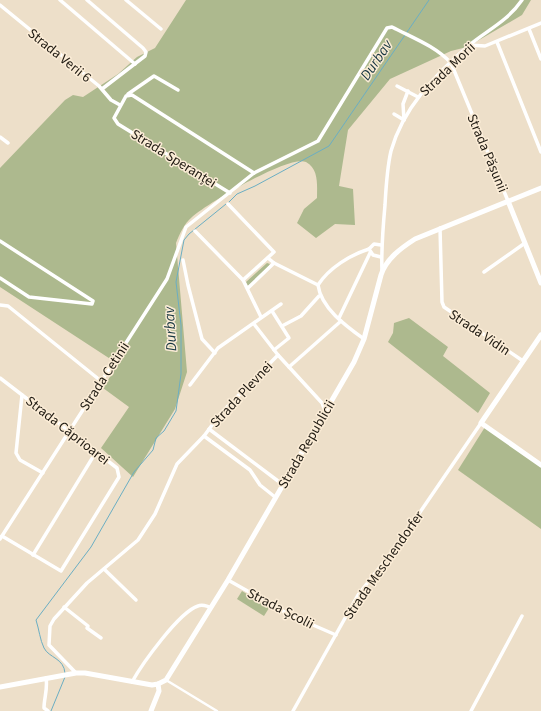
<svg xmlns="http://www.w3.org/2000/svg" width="541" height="711" font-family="'Source Sans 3',sans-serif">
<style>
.green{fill:#adb98e}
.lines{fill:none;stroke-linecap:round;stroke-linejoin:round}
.stream{stroke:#6baec3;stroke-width:1}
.pedestrian{stroke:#fff;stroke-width:2.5}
.minor{stroke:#fff;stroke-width:3.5}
.secondary{stroke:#fff;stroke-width:5}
.labels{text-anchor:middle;stroke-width:3;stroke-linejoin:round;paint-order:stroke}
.street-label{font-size:14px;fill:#1f1a12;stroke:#fbecd6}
.water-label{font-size:15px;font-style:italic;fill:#173741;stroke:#fbecd6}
</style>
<rect width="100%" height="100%" fill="#eddfc9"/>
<!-- green -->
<g class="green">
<path d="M186,0H531L522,15L467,47L451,51L390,79L348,130L339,186L353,189L355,225L335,224L316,238L297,223L304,209L317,198C317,185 319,169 306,162C289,154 207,204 192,217C184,224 180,233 176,243L187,372L175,409L133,477L101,448L129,407L103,388L118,364L0,287V168L65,100L73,95L83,97L118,74L137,57L155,48Z"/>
<polygon points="267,263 270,264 269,266 248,286 246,282"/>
<polygon points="409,318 448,347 443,356 490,393 478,413 388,342 393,333 394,323"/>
<polygon points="485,427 541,467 541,529 458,470"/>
<polygon points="242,591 269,608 264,616 237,599"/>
</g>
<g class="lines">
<!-- stream -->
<g class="stream">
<polyline points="229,202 237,194 255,186 329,146 429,0"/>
<path d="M65,673C64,658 49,658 44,648C40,640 39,629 36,620L91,547L134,472L153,450L156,438L164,431L176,411L181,374V325L176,282L184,240L189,234L226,204"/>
<polyline points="51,711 65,677"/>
</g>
<!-- pedestrian -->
<polyline class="pedestrian" points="166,680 217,711"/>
<!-- minor -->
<g class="minor">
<polyline points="60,0 135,64"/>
<polyline points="87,0 143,48 146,52 145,56 102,89"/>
<polyline points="126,0 161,29"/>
<polyline points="0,5 99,86 111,100 120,105"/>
<polyline points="529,29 541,59"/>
<polyline points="497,42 541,152"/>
<polyline points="469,45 485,46 541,23"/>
<polyline points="397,86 418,97"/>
<polyline points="128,94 154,76 178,90"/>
<polyline points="394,114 404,120"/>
<polyline points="404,120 403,104 408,91"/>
<polyline points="0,137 8,143"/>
<polyline points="230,193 118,124 114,118 126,96 132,95 254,173"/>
<polyline points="228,204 274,252 243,280"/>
<polyline points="440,228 442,302 444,307 523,361"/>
<polyline points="195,231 243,280 261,317"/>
<polyline points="0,241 93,301 92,304 29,297 0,278"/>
<polyline points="381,257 373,255 369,249 374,244 381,245"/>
<polyline points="268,258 274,263 318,285"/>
<polyline points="183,260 188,285 202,339 215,353"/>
<path d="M382,271C381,249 383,227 385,205C386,187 387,168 391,151C403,108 435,75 467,47C487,30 507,22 522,0"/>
<polyline points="484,272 525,243"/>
<polyline points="248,288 274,263"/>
<polyline points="0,305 8,306 101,381"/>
<polyline points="272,311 289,338 274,350"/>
<polyline points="339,318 370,253"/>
<polyline points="254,324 278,355 322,403 325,411"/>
<polyline points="282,326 301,316 319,296"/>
<path d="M364,339C346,326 321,308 318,285C329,268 350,255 369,249"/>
<polyline points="289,367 341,321"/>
<polyline points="0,378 117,468 119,477 61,571 2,536"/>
<polyline points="190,385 218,348 281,304"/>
<polyline points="22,395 16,453 20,460 43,473"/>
<polyline points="209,429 282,484"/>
<polyline points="204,436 250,470 260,485 275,497"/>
<path d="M0,539L167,279L186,227L254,173L318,141L387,28L392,27C413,38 435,46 451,63L508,201"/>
<polyline points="33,555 96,452"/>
<polyline points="104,569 136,600"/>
<polyline points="228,580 290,615 336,635"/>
<polyline points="64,607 88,626 87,628 101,638"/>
<polyline points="76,673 49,645 50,626 54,619 87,583 138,540 155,514 177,464 204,436 221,413 278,355"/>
<path d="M46,678C48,689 44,698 44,708L48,711"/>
<path d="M132,682C142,664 179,612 198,606C202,604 206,606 210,607"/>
<polyline points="293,711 358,595 401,540 481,423"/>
<polyline points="471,711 522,616"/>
</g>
<!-- secondary -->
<g class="secondary">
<polyline points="508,201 541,283"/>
<polyline points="541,335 481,423 541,465"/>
<path d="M0,687L76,673H85L152,685L158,684L166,680L228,580L354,362L364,339L381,275C386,259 401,248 415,239L541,188"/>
<polyline points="151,711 159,691 158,684"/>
</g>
</g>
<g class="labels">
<!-- street labels -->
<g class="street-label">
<text transform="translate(60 55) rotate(39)" y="5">Strada Verii 6</text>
<text transform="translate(447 69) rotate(-44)" y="5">Strada Morii</text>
<text transform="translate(488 153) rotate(67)" y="5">Strada Pășunii</text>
<text transform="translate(174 158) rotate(32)" y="5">Strada Speranței</text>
<text transform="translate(480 332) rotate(34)" y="5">Strada Vidin</text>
<text transform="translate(104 376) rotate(-57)" y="5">Strada Cetinii</text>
<text transform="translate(241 394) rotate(-47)" y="5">Strada Plevnei</text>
<text transform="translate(68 430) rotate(38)" y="5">Strada Căprioarei</text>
<text transform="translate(306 444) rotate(-60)" y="5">Strada Republicii</text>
<text transform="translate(383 565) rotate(-55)" y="5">Strada Meschendorfer</text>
<text transform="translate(281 608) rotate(27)" y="5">Strada Școlii</text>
</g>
<!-- water labels -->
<g class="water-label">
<text transform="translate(376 60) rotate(-56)" y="5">Durbav</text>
<text transform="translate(170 329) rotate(-93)" y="5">Durbav</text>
</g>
</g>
</svg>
